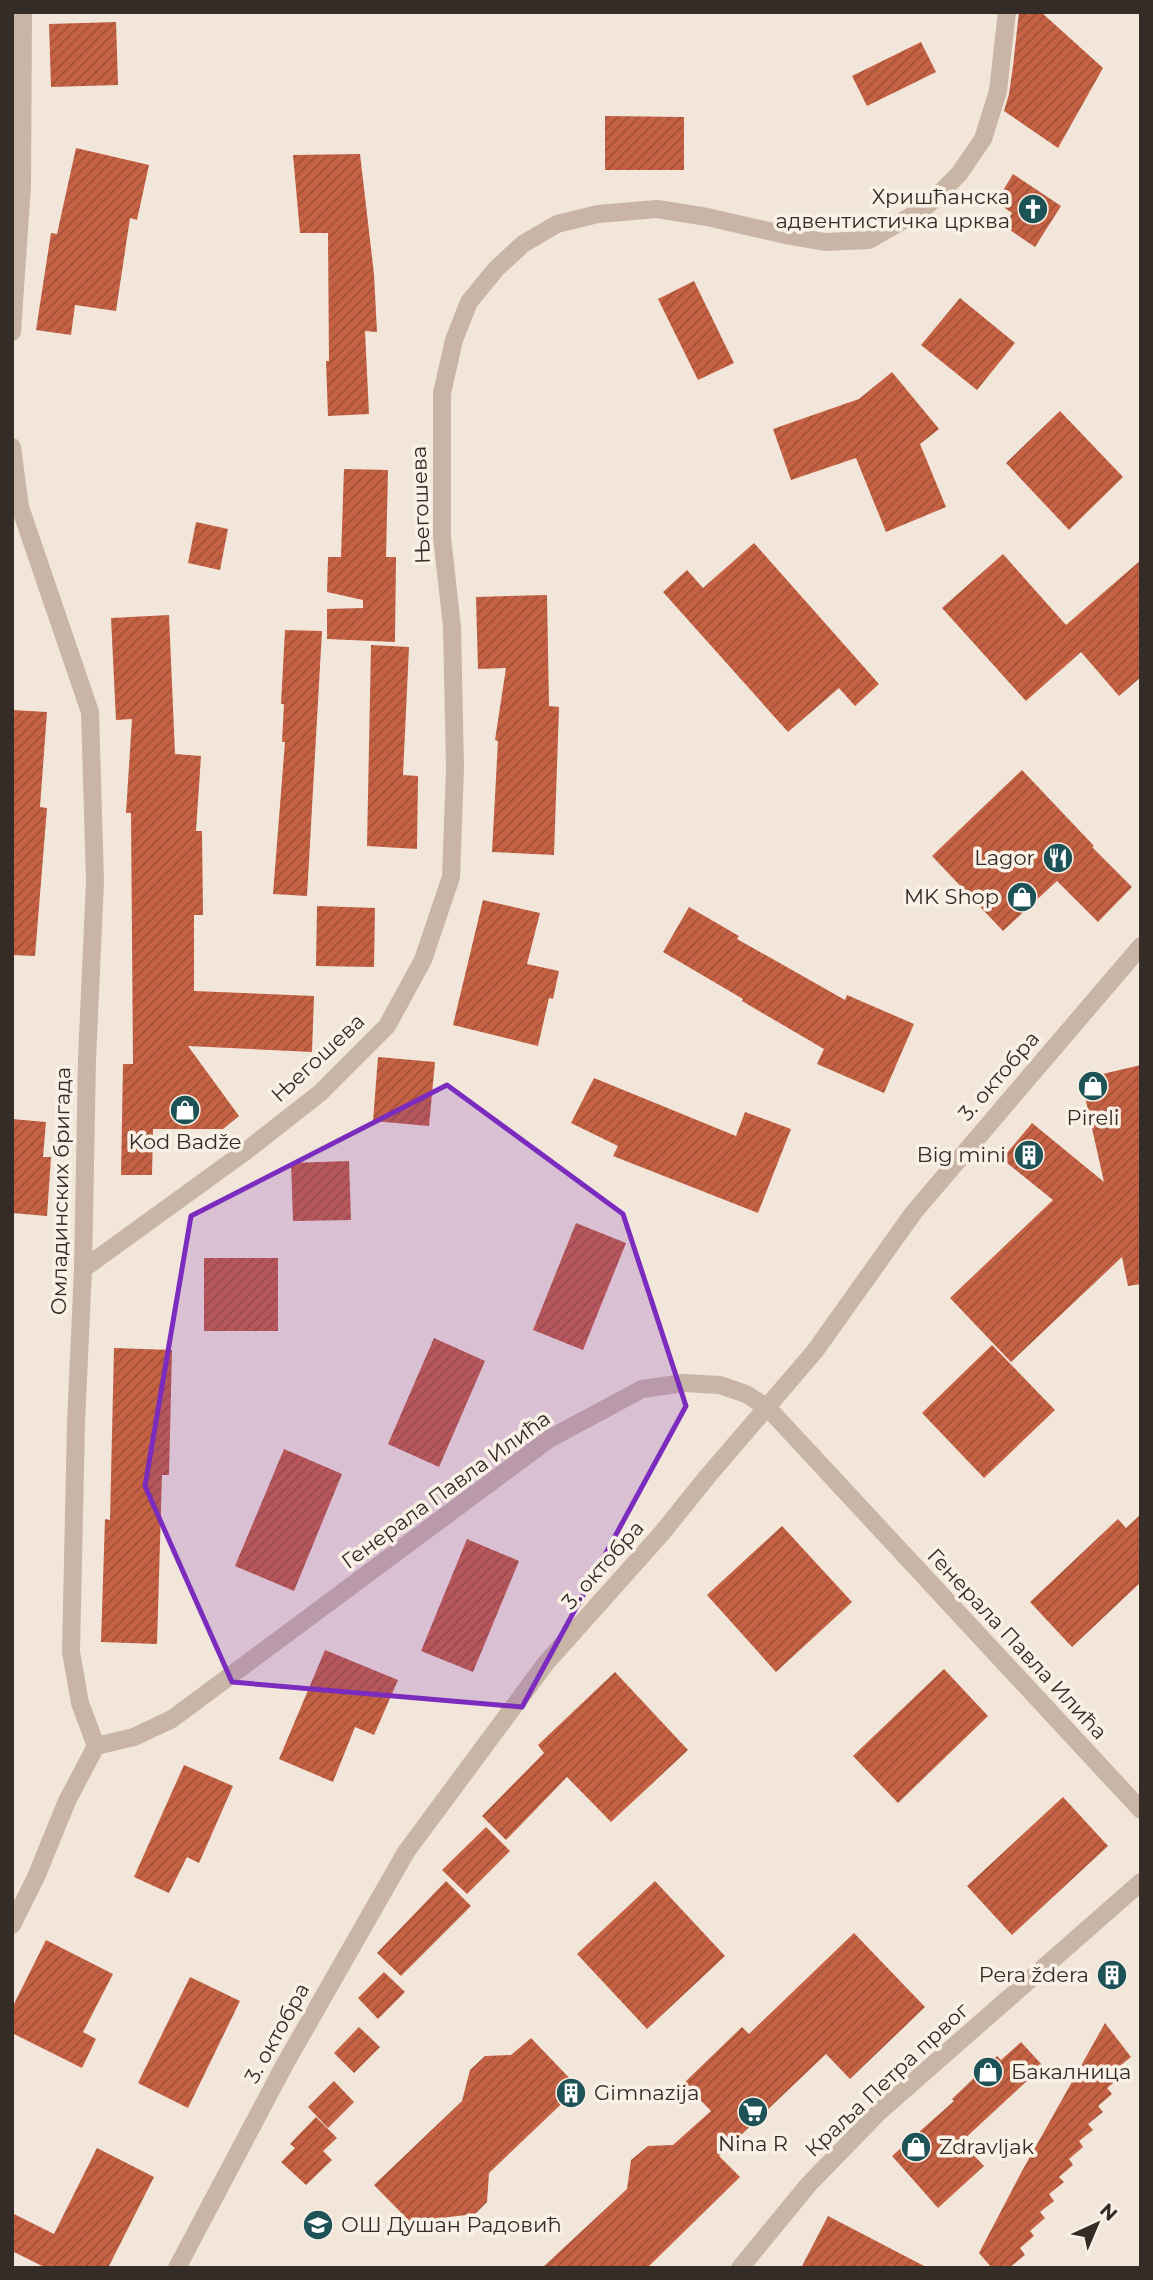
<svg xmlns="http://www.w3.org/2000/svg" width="1153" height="2280" font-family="Montserrat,sans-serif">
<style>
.building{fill:url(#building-hatch)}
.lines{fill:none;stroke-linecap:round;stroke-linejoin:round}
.street{stroke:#c9b5a6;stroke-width:18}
.marked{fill:#7b2cbf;fill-opacity:0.2;stroke:#7b2cbf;stroke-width:5;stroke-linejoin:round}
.labels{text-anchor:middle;stroke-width:7;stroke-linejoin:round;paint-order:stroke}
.poi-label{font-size:21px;fill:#352b27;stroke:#f9f0e6;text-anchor:end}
.street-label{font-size:21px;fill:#352b27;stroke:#f9f0e6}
</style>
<defs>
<pattern id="building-hatch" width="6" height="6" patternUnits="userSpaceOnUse" patternTransform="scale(1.75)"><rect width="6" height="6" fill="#c56244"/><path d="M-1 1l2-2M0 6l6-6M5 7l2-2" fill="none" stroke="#a15139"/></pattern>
</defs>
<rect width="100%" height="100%" fill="#f1e6d9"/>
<!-- building -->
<g class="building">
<polygon points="1019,12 1041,12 1103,68 1058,148 1004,111 1009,94 1013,66"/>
<polygon points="116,22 118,85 51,87 49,24"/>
<polygon points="921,42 936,72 867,106 852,76"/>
<polygon points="605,116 684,117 684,170 605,170"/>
<polygon points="76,148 149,165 137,220 130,218 116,311 75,305 71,335 36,330 51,233 57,234"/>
<polygon points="360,154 374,274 377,332 365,331 369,414 328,416 326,361 329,361 328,233 300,233 293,155"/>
<polygon points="1013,174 1061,206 1035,247 1004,226 1012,213 996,202"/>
<polygon points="694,281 734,363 698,380 658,299"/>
<polygon points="960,298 1015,343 977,390 921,345"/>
<polygon points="892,372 939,429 920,444 946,507 886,532 856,458 791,480 773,429 859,399"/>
<polygon points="1060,411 1123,477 1069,530 1006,463"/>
<polygon points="344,469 388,470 386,557 396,557 395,642 327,639 327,609 363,608 363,600 327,592 328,557 341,557"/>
<polygon points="196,522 228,529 220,570 188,563"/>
<polygon points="754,543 879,684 855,706 839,688 788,732 663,592 687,570 703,588"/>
<polygon points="1003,554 1066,625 1141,560 1141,677 1119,696 1081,652 1026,701 942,608"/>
<polygon points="547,595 549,706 559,707 554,855 492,852 498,741 495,740 506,668 478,669 476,597"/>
<polygon points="169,615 175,754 201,756 196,831 202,831 203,915 194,915 194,991 314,996 312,1052 188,1046 239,1116 223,1129 153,1129 152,1175 121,1175 123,1064 133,1064 131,813 126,813 132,719 116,720 111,618"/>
<polygon points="285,630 322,631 307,896 273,894 285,742 282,742 284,704 281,704"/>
<polygon points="371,645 409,647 403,775 418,776 417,849 367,846"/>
<polygon points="12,710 47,712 40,807 47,808 35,956 12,955"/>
<polygon points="1022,770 1094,846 1092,847 1132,887 1098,922 1057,881 1003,931 932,856"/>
<polygon points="483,900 540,913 527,964 559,971 553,999 549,998 538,1046 453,1025"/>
<polygon points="317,906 375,908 374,967 316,966"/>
<polygon points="689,907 739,936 737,939 845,1000 847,995 914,1024 884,1093 817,1064 824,1049 742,1001 743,999 663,952"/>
<polygon points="378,1057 435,1062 429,1126 373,1121"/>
<polygon points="1141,1065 1141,1284 1128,1286 1122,1257 1011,1362 950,1298 1053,1200 1002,1159 1032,1123 1104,1182 1081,1079"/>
<polygon points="594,1078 736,1136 745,1112 791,1129 758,1213 613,1156 618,1146 571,1123"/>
<polygon points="12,1119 46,1122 43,1157 51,1157 47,1216 12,1213"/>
<polygon points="349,1161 351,1220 293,1221 291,1163"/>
<polygon points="576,1223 626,1243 583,1350 533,1330"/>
<rect x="204" y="1258" width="74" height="73"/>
<polygon points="434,1338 485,1361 439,1467 388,1444"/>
<polygon points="992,1345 1055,1410 984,1478 922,1413"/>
<polygon points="114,1348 172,1350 169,1475 162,1475 157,1644 101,1642 105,1519 110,1520"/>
<polygon points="284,1449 342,1474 294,1591 235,1566"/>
<polygon points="1141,1514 1141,1582 1072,1647 1030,1602 1118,1519 1126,1528"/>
<polygon points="782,1526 852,1602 776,1672 707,1595"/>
<polygon points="467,1539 519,1561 473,1672 421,1651"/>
<polygon points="325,1650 398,1680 374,1735 355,1727 333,1782 279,1759"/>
<polygon points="944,1669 988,1716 898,1803 853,1756"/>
<polygon points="615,1672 688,1750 611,1822 567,1777 506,1840 482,1816 544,1753 538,1745"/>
<polygon points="184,1765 233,1786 199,1863 187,1857 169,1893 134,1877"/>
<polygon points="1063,1797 1108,1846 1012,1935 967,1886"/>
<polygon points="486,1827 510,1851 467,1894 442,1870"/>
<polygon points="446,1881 471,1906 401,1976 377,1953"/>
<polygon points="655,1881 725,1956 647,2029 577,1954"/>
<polygon points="854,1933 925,2007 850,2079 826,2054 719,2156 740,2177 647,2268 542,2268 627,2189 631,2160 648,2146 673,2145 711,2111 684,2083 742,2027 749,2034"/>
<polygon points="46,1940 113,1974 83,2032 96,2039 82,2068 12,2033 12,2008"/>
<polygon points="384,1972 405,1992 378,2019 358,1998"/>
<polygon points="190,1977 240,2001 188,2108 138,2083"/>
<polygon points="1105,2023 1131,2057 1116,2069 1122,2076 1107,2088 1112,2094 1098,2106 1103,2112 1088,2124 1093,2130 1079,2141 1083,2147 1069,2159 1073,2165 1059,2177 1064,2182 1049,2194 1054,2201 1040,2212 1045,2218 1030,2231 1034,2236 1020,2248 1025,2255 1009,2268 992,2268 979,2253 1022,2171"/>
<polygon points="359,2027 380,2047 354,2073 334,2053"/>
<polygon points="531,2038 577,2086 574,2089 576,2090 489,2173 487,2202 475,2214 440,2218 422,2234 374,2185 462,2101 470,2070 485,2056 511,2055"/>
<polygon points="1021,2042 1043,2066 961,2142 984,2166 938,2208 892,2156 954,2101 952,2099 997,2056 1001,2060"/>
<polygon points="334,2081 354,2102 328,2128 308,2107"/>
<polygon points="316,2117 337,2138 323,2151 332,2160 306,2185 281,2162 295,2148 290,2144"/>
<polygon points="97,2148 154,2177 108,2268 46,2268 12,2251 12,2213 54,2234"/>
<polygon points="828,2216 928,2268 801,2268"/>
</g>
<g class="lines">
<!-- street -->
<g class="street">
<polyline points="12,332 22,186 23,12"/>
<polyline points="12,447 20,507 90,712 95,881 87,1059 83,1269 76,1423 71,1652 80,1703 96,1746 67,1801 36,1877 12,1925"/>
<polyline points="83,1269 246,1151 320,1093 387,1026 423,960 451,877 455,768 452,627 442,537 442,393 454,340 469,302 496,269 523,244 557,224 598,214 657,209 707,217 790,236 825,242 869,240 925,208 959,174 983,139 998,91 1007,12"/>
<polyline points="96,1746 134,1737 172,1719 549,1439 642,1389 684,1383 720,1385 746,1394 768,1408 1141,1810"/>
<polyline points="177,2268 285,2064 406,1852 546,1663 662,1533 707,1477 815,1351 914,1212 1141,946"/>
<polyline points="740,2268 809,2184 879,2112 1141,1882"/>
</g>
</g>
<!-- marked area -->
<path class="marked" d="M447,1085L623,1214L686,1406L522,1707L232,1682L145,1486L191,1216Z"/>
<!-- icons -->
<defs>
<g id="church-disc" transform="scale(1.575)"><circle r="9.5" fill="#1d5356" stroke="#f9f0e6"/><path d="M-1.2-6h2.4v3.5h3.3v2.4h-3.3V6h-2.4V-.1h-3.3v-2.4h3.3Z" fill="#fff"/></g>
<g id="restaurant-disc" transform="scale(1.575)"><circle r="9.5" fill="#1d5356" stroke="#f9f0e6"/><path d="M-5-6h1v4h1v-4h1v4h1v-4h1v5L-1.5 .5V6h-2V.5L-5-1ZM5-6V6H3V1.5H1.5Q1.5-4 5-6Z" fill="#fff"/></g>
<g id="shop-disc" transform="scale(1.575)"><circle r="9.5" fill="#1d5356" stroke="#f9f0e6"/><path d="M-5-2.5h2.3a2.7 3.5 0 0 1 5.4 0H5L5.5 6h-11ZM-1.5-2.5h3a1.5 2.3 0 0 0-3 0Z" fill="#fff"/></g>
<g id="building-disc" transform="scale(1.575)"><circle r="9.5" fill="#1d5356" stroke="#f9f0e6"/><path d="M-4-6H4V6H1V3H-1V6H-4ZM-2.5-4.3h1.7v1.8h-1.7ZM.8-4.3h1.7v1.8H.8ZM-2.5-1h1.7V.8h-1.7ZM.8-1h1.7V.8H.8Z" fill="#fff"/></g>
<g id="supermarket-disc" transform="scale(1.575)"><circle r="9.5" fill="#1d5356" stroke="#f9f0e6"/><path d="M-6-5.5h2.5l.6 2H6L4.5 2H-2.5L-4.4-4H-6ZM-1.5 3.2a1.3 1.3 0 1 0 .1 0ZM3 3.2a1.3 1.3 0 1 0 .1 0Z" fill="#fff"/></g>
<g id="school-disc" transform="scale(1.575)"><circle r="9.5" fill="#1d5356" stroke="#f9f0e6"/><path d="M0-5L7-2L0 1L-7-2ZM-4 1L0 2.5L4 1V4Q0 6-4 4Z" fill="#fff"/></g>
</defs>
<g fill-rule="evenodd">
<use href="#church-disc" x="1033" y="209"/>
<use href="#restaurant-disc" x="1058" y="858"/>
<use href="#shop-disc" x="1022" y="897"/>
<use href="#shop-disc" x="1093" y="1086"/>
<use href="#shop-disc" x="185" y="1110"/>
<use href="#building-disc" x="1029" y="1155"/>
<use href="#building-disc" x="1112" y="1975"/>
<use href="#shop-disc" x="988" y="2072"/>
<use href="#building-disc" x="571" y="2093"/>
<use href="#supermarket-disc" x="753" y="2112"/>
<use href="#shop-disc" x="916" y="2147"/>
<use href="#school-disc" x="318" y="2225"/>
</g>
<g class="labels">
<!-- poi labels -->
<g class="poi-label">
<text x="1010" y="204">Хришћанска<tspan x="1010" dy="24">адвентистичка црква</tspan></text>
<text x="1035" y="865">Lagor</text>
<text x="999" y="904">MK Shop</text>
<text x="1093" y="1125" text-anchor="middle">Pireli</text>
<text x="185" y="1149" text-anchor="middle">Kod Badže</text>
<text x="1006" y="1162">Big mini</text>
<text x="1089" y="1982">Pera ždera</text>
<text x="1011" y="2079" text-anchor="start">Бакалница</text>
<text x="594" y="2100" text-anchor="start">Gimnazija</text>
<text x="753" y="2151" text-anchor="middle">Nina R</text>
<text x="939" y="2154" text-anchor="start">Zdravljak</text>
<text x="341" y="2232" text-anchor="start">ОШ Душан Радовић</text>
</g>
<!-- street labels -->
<g class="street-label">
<text transform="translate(421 505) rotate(-92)" y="7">Његошева</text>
<text transform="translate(318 1058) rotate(-43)" y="7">Његошева</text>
<text transform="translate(999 1076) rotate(-49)" y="7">3. октобра</text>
<text transform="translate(61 1191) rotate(-89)" y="7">Омладинских бригада</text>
<text transform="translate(446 1490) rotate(-36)" y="7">Генерала Павла Илића</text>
<text transform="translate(603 1565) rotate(-48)" y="7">3. октобра</text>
<text transform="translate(1017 1644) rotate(47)" y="7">Генерала Павла Илића</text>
<text transform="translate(277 2033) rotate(-61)" y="7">3. октобра</text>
<text transform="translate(887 2080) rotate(-43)" y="7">Краља Петра првог</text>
</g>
</g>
<!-- border -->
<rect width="1153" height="2280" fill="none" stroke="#352b27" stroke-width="28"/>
<!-- north arrow -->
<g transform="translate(1097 2224) rotate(44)" stroke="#f9f0e6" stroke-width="5" paint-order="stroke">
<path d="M0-5L12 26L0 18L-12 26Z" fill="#352b27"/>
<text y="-10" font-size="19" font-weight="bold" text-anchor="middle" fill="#352b27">N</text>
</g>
</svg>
